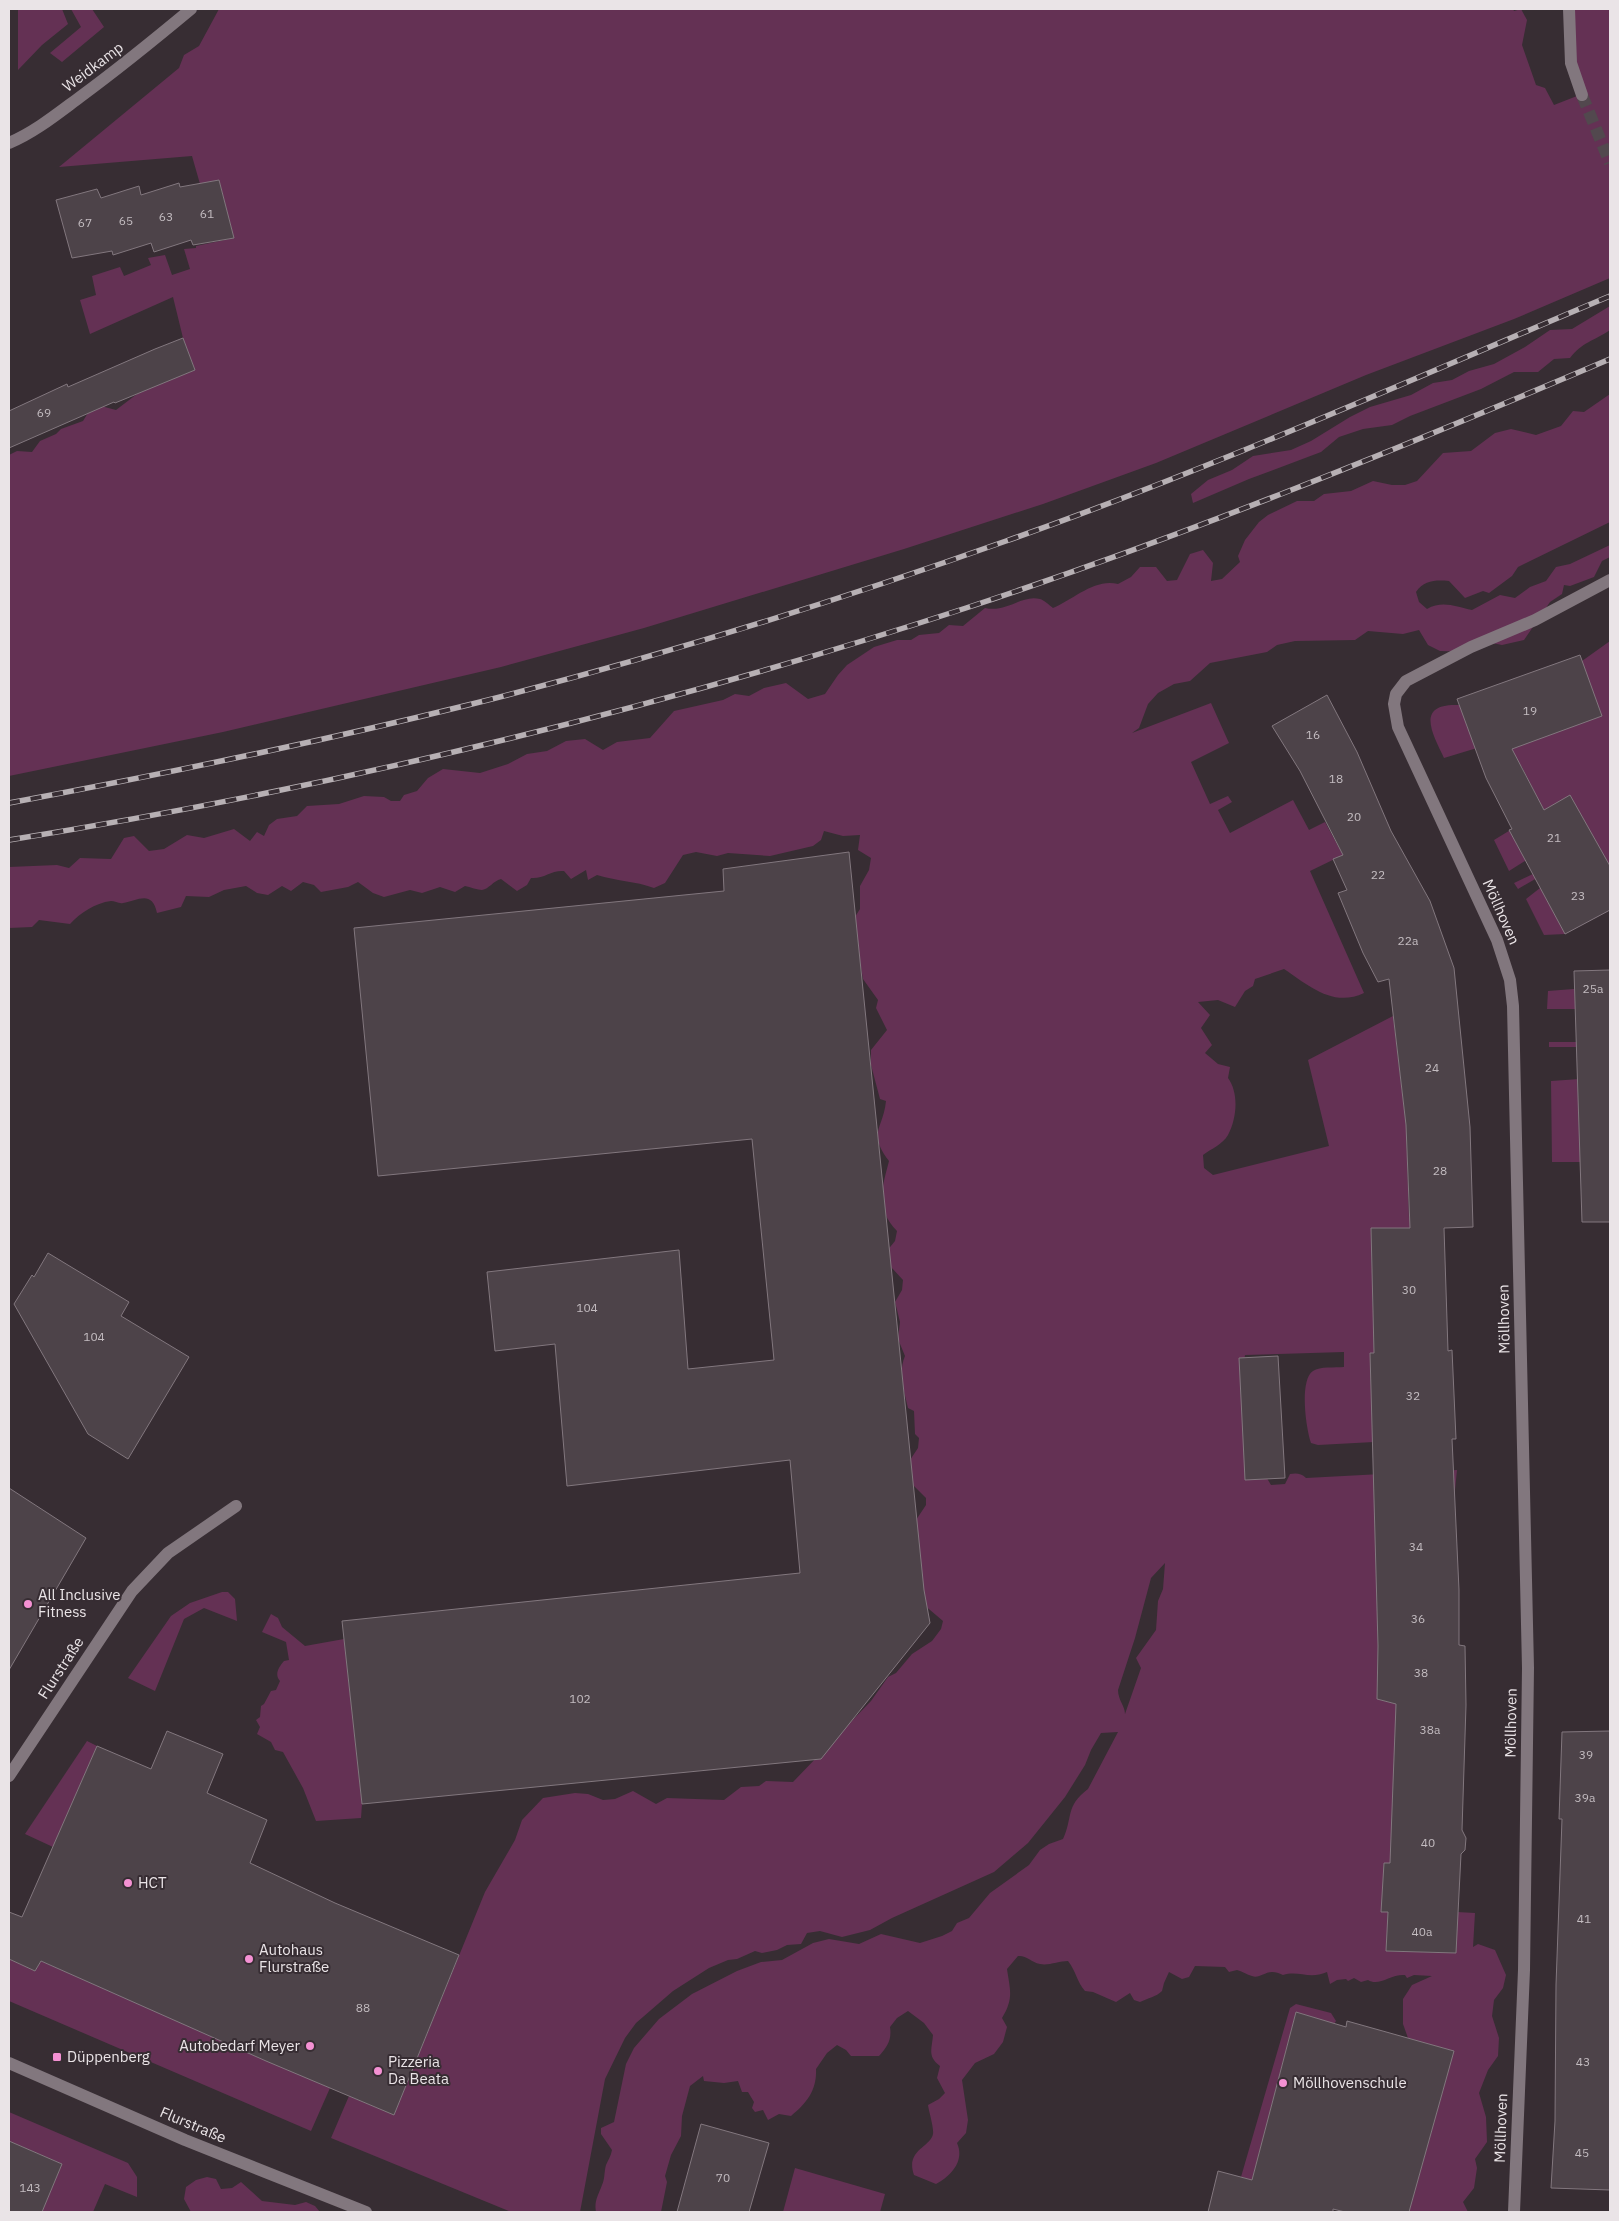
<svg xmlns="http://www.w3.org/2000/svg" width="1619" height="2221" font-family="'IBM Plex Sans',sans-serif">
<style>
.green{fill:#643154;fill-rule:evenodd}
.building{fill:#4d4349;stroke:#82777e}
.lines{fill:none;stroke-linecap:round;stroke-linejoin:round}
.street-tunnel{stroke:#52484e;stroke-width:12;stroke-dasharray:12 6;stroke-linecap:butt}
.street{stroke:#82777e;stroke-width:12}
.rail-casing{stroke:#b7b0b4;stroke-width:5.5}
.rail{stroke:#372d33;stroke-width:4;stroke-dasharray:11;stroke-linecap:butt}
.poi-dot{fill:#f491d3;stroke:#372d33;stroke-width:2}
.labels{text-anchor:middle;stroke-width:4;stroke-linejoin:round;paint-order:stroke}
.number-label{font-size:12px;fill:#c3bcc0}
.street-label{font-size:15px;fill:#eae4e7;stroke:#372d33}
.poi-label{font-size:15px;fill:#eae4e7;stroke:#372d33;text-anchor:start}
</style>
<rect width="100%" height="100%" fill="#372d33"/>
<!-- green -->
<g class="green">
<polygon points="18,9 62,9 68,24 42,45 18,70"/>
<polygon points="71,9 92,9 104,27 62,62 50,53 81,27"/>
<polygon points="219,9 1513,9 1514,11 1521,9 1527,20 1522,45 1536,85 1545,88 1554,105 1577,96 1571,9 1610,9 1610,278 1514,319 1366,375 1156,463 1043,504 904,549 644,628 501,667 223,732 9,776 9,455 17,451 32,452 40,441 56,434 61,429 83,421 91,408 97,405 116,410 141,391 195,370 183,338 173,297 90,334 80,300 96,295 92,276 120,267 124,276 151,265 148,258 165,255 172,275 190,269 184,249 196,248 196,246 234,238 219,180 200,184 192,156 59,167 179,68 184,55 199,46"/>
<path d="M1610,306V330C1594,341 1582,342 1570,358L1554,359L1538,372H1514L1481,389L1410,416L1392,425L1363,429L1339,437L1321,452L1249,479L1193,503L1191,494L1208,480L1232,470L1253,456L1291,450L1311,441L1350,417L1370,407L1411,395L1433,383L1452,380L1469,371L1494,364L1525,347L1550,330L1572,329Z"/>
<path d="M1610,394V522L1518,567L1512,576L1489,593L1483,591L1465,598L1449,581C1436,580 1424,580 1416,592L1419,602L1427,609C1443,600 1456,607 1472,610L1500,595L1515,598L1530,587L1546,581L1556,567L1570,564L1610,545V557L1602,561L1594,577L1570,586L1564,585L1562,594L1550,602L1524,640L1502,645L1492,643L1473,652L1440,651L1428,645L1419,630L1403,634L1368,631L1355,640L1295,641L1277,645L1267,652L1210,663L1190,681L1174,684L1158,693L1148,704L1139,728L1132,733L1211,703L1229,743L1191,762L1210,804L1228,796L1232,802L1218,810L1230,833L1293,800L1309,830L1325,822L1343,855L1310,871L1364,993C1333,1008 1308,985 1284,969L1255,979L1253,986L1245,991L1235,1007L1218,1000L1198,1002L1210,1015L1201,1028L1212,1045L1205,1053L1218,1064L1230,1067L1228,1078C1239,1093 1237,1118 1228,1135C1223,1144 1211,1149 1203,1155L1204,1168L1213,1175L1329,1146L1308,1060L1393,1016L1406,1125L1409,1218L1434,1228L1371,1229L1374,1353H1370L1374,1442L1318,1445L1311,1443C1306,1429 1299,1380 1313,1371C1320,1366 1335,1368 1344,1367V1352L1245,1355L1244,1362L1265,1475L1271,1485L1285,1484L1290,1474C1296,1473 1301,1473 1306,1478L1457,1470L1454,1500L1375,1504L1378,1646L1377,1699L1396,1704L1398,1864L1384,1863L1382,1912H1388L1386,1951L1456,1953L1457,1912L1475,1913L1473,1947L1478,1944L1495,1950L1506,1975L1503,1988L1494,2000L1492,2016L1499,2038L1498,2056L1488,2070L1479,2093L1486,2117L1487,2142L1475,2159L1477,2168L1474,2188L1463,2202L1468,2212H1409L1448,2072L1408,2038L1403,2024V1999L1412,1985L1432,1976L1414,1975L1407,1978L1405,1975C1390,1974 1379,1987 1368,1980L1361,1982L1354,1978L1348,1981L1346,1979L1337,1980L1330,1984L1327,1972C1309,1980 1299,1970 1283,1975C1267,1966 1261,1980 1252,1976C1247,1975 1242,1971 1237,1970L1229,1972L1225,1967L1195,1966L1189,1977L1182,1979L1169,1972L1164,1983L1162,1991C1156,1997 1148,1998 1140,2002L1134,2000L1130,1993L1116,2002L1093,1992L1085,1991C1077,1982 1076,1971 1068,1961C1059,1961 1048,1966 1040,1964C1031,1962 1026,1955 1018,1956L1007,1969C1010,1990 1014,1998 1002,2018L1007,2027L1003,2042L994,2054L975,2063L962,2080L968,2120L966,2133L957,2143C965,2161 951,2176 936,2184L914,2175C905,2150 931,2147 933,2134C934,2128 929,2112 928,2105L939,2099L945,2093L937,2078L940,2066C927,2056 932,2049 933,2035L924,2023L908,2011L897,2018L890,2027C892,2040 887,2047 879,2056H851L846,2050L837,2045L827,2053L816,2069C817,2090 807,2103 791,2116L779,2114L768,2120L763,2110L755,2112L752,2108L754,2102L748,2092H742L738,2081L724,2083L704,2081L703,2076L690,2086L682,2116L681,2136L671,2155L665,2176L667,2182L661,2212H596C594,2201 598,2196 602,2185C605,2179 604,2172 606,2165C608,2160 611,2156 612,2150L601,2134V2128L614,2122L626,2064L634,2048L659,2019L692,1994L737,1971L761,1962L782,1960L813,1943L829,1939L859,1944L881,1934L920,1943L942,1936L952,1931L957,1923L969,1918L990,1893L1029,1865L1040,1850L1049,1844L1063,1839C1073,1818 1065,1806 1088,1789L1118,1732L1101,1733L1091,1750L1085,1765L1065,1797L1028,1843L994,1872L892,1918L870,1930L842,1937L820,1931L807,1933L801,1944L787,1945L777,1950L762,1953L755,1951L737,1959L728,1960L709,1968L673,1991L636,2023L625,2038L605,2079L580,2212H511L331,2138L349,2096L394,2115L485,1892L515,1840L522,1820L543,1798L575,1793L588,1794L603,1800L615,1799L633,1791L656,1804L667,1798L724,1800L741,1787L759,1786L766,1781L793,1782L871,1701L888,1677L896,1673L912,1654L932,1641L941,1629L943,1621L923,1604L914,1523L926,1505V1498L910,1482V1460L918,1448L919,1438L915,1434L914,1411L908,1408C904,1391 898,1372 905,1356L898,1339L900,1322L895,1302L902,1290L903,1280L891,1267L886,1252L895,1241L897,1231C875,1208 882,1188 889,1161C867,1132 883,1130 886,1101L880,1099L871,1065V1050L887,1030L876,1008L878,1000L863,979L853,920L860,909V886L869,870L871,858L858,850L860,835L843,836L824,831L821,840L813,846L770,856L728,853L717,856L696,852L683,855L665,883L654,888C635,881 616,881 597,875L588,880L586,870L571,879L564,871C551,870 544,879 531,878L527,885L517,891L501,879C493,881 489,889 482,890C478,890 470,887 465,886L455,892L440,887L422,893L410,890L384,897L373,893L358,882L348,887L321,892L314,885L303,882L291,891L282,886L268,895L257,893L246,886L224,890L209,897L186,896L181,907L157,913C152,889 137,901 123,903C119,904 115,901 111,901C95,903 80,913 70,924L39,920L32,927L9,928V867L57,865L69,868L80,858L111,859L124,838L134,836L149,851L164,849L187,835L204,838L234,829L250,841L257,832L264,836L269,825L277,819L297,816L307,806L339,804L364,796L384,797L391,801H400L404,795L417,791L428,778L443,769L480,773L508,764L527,754L547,751L566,741L585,739L603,750L617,742L650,738L674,711L723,700L735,694L749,696L764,688L786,683L808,699L825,694L838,675L847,665L874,647L897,640H911L919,635L939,633L949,625L963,626L985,608C1007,613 1022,594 1040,599C1044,600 1049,605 1053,608C1074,599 1095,578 1118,584L1131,577L1140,567H1156L1167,581L1177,580L1190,554L1203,550L1213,563L1211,581L1222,579L1240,562L1238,556L1245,540L1259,522L1268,515L1297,501H1314L1324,494L1351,491L1373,481L1392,485H1405L1417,481L1443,453L1471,451L1495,433L1511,429L1536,435L1561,426L1573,411L1584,412ZM1165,1563L1163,1589L1158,1601L1156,1630L1136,1658L1141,1668L1125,1714C1125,1706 1118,1700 1118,1690L1135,1638L1151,1578Z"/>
<path d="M1610,641V910L1565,934L1544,935L1526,899L1540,888L1537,878L1518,889L1514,883L1533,874L1528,859L1509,871L1494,840L1543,810L1522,767L1518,763L1477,748L1444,758C1432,733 1415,703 1459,705L1582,661Z"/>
<polygon points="1599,987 1610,989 1610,1100 1595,1162 1552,1162 1551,1081 1594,1078 1596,1047 1549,1047 1549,1042 1591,1042 1590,1009 1547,1009 1548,991"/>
<polygon points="222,1592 228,1592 235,1599 237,1621 204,1608 184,1619 155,1691 128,1678 171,1616 190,1603"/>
<path d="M271,1614L278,1618L282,1627L305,1646L344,1639L362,1804L361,1818L316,1821L303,1788L283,1752L275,1750L271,1742L257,1734L260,1727L256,1720L260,1717L261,1706L264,1704L271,1691L276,1690L280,1681C274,1674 279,1667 284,1661L289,1660L286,1642L262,1632Z"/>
<polygon points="87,1741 97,1746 53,1847 25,1834"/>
<polygon points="9,1959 35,1971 41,1961 330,2088 311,2131 9,2001"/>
<polygon points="1296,2004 1331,2013 1336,2021 1334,2024 1296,2012 1252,2180 1241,2177 1290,2008"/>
<polygon points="9,2112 128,2163 137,2177 137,2197 105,2184 93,2212 42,2212 62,2164 9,2141"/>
<polygon points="795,2168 885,2194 880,2212 783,2212"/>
<polygon points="207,2177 216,2179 221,2189 232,2188 241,2182 262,2201 295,2205 306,2202 315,2206 320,2212 191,2212 184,2199 186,2187 196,2180"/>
</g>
<!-- building -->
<g class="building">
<polygon points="219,180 234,238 193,245 191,240 154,252 151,243 113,255 112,251 72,258 56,200 97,189 101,198 139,186 141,195 179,183 180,187"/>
<polygon points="183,338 195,370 115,403 114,402 9,448 9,411 67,384 68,387 155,349"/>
<polygon points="1580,655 1602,716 1512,749 1544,810 1570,795 1610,866 1610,910 1565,934 1509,830 1512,829 1486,778 1457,699"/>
<polygon points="1327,695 1357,752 1391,831 1430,901 1454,968 1470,1127 1473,1227 1444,1228 1448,1351 1452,1350 1456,1439 1452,1439 1459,1590 1459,1645 1465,1646 1466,1705 1462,1830 1466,1838 1465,1850 1461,1854 1456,1953 1386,1951 1388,1912 1381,1912 1384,1863 1390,1863 1396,1704 1377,1699 1378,1646 1370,1353 1374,1353 1371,1228 1410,1228 1406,1125 1389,979 1378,982 1363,953 1338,893 1347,890 1333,859 1343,855 1300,771 1272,726"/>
<polygon points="849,852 924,1590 930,1623 821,1759 362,1804 342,1621 800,1573 790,1460 567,1486 555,1344 495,1351 487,1272 679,1250 688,1369 774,1360 752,1139 378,1176 354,928 724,891 723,869"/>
<polygon points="1610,970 1610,1222 1582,1222 1574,971"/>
<polygon points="48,1253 129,1302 121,1316 189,1357 128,1459 88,1434 14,1304 32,1275 34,1277"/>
<polygon points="1278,1356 1285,1478 1245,1480 1239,1358"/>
<polygon points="9,1488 86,1538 9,1670"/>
<polygon points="167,1731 223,1754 207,1793 267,1820 250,1863 335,1903 459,1955 394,2115 266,2061 41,1961 35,1971 9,1959 9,1912 22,1917 97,1746 151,1769"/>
<polygon points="1610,1731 1610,2190 1551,2188 1555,2121 1556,1985 1562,1819 1559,1819 1562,1732"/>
<polygon points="1296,2012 1346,2027 1347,2021 1454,2051 1409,2212 1345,2212 1333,2209 1333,2212 1208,2212 1218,2171 1252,2180"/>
<polygon points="701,2124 769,2143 749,2212 677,2212"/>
<polygon points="9,2141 62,2164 42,2212 9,2212"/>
</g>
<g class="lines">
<!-- street-tunnel -->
<polyline class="street-tunnel" points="1582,95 1610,163"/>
<!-- street -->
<g class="street">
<polyline points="1569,9 1571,63 1582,95"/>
<path d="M9,143C35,132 57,114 80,97C118,69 155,39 191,9"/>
<polyline points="9,1776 132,1591 168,1553 236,1506"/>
<polyline points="9,2063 185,2140 366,2212"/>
<polyline points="1514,2212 1524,1970 1528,1668 1513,1006 1510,980 1497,940 1398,727 1394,704 1396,694 1406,681 1471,647 1535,620 1610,580"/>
</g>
<!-- rail casing -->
<g class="rail-casing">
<g id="rail">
<path d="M9,803C164,774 319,742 472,704C652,659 831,603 1006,541C1211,469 1410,380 1610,296"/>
<path d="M9,840C333,788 654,710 966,608C1185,536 1398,449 1610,359"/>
</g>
</g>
<!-- rail -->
<use href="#rail" class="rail"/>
</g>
<!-- markers -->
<g class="poi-dot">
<circle cx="28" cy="1604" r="5"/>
<circle cx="128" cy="1883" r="5"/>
<circle cx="249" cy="1959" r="5"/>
<circle cx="310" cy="2046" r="5"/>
<rect x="52" y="2052" width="10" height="10" rx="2.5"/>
<circle cx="378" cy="2071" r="5"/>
<circle cx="1283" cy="2083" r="5"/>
</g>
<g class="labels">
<!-- number labels -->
<g class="number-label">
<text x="207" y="218">61</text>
<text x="166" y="221">63</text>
<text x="126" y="225">65</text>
<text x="85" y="227">67</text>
<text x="44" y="417">69</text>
<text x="1530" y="715">19</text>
<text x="1313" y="739">16</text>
<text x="1336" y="783">18</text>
<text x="1354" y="821">20</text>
<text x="1554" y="842">21</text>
<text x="1378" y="879">22</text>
<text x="1578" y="900">23</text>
<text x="1408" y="945">22a</text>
<text x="1593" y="993">25a</text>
<text x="1432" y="1072">24</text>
<text x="1440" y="1175">28</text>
<text x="1409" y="1294">30</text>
<text x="587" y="1312">104</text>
<text x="94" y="1341">104</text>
<text x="1413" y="1400">32</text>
<text x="1416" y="1551">34</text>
<text x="1418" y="1623">36</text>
<text x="1421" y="1677">38</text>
<text x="580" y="1703">102</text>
<text x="1430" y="1734">38a</text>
<text x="1586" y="1759">39</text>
<text x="1585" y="1802">39a</text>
<text x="1428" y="1847">40</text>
<text x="1584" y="1923">41</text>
<text x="1422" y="1936">40a</text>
<text x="363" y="2012">88</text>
<text x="1583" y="2066">43</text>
<text x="1582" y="2157">45</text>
<text x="723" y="2182">70</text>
<text x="30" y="2192">143</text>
</g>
<!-- street labels -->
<g class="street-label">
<text transform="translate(93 67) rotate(-37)" y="5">Weidkamp</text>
<text transform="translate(1501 912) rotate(66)" y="5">Möllhoven</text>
<text transform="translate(1504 1319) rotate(-91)" y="5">Möllhoven</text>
<text transform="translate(61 1668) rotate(-57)" y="5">Flurstraße</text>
<text transform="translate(1511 1723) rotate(-89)" y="5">Möllhoven</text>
<text transform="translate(193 2125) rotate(23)" y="5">Flurstraße</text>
<text transform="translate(1501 2128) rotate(-88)" y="5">Möllhoven</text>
</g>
<!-- poi labels -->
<g class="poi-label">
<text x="38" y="1600">All Inclusive<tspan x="38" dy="17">Fitness</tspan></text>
<text x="138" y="1888">HCT</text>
<text x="259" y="1955">Autohaus<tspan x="259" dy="17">Flurstraße</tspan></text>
<text x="300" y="2051" text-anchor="end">Autobedarf Meyer</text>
<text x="67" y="2062">Düppenberg</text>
<text x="388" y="2067">Pizzeria<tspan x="388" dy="17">Da Beata</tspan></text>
<text x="1293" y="2088">Möllhovenschule</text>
</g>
</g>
<!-- border -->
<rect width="1619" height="2221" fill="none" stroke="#eae4e7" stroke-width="20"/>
</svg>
